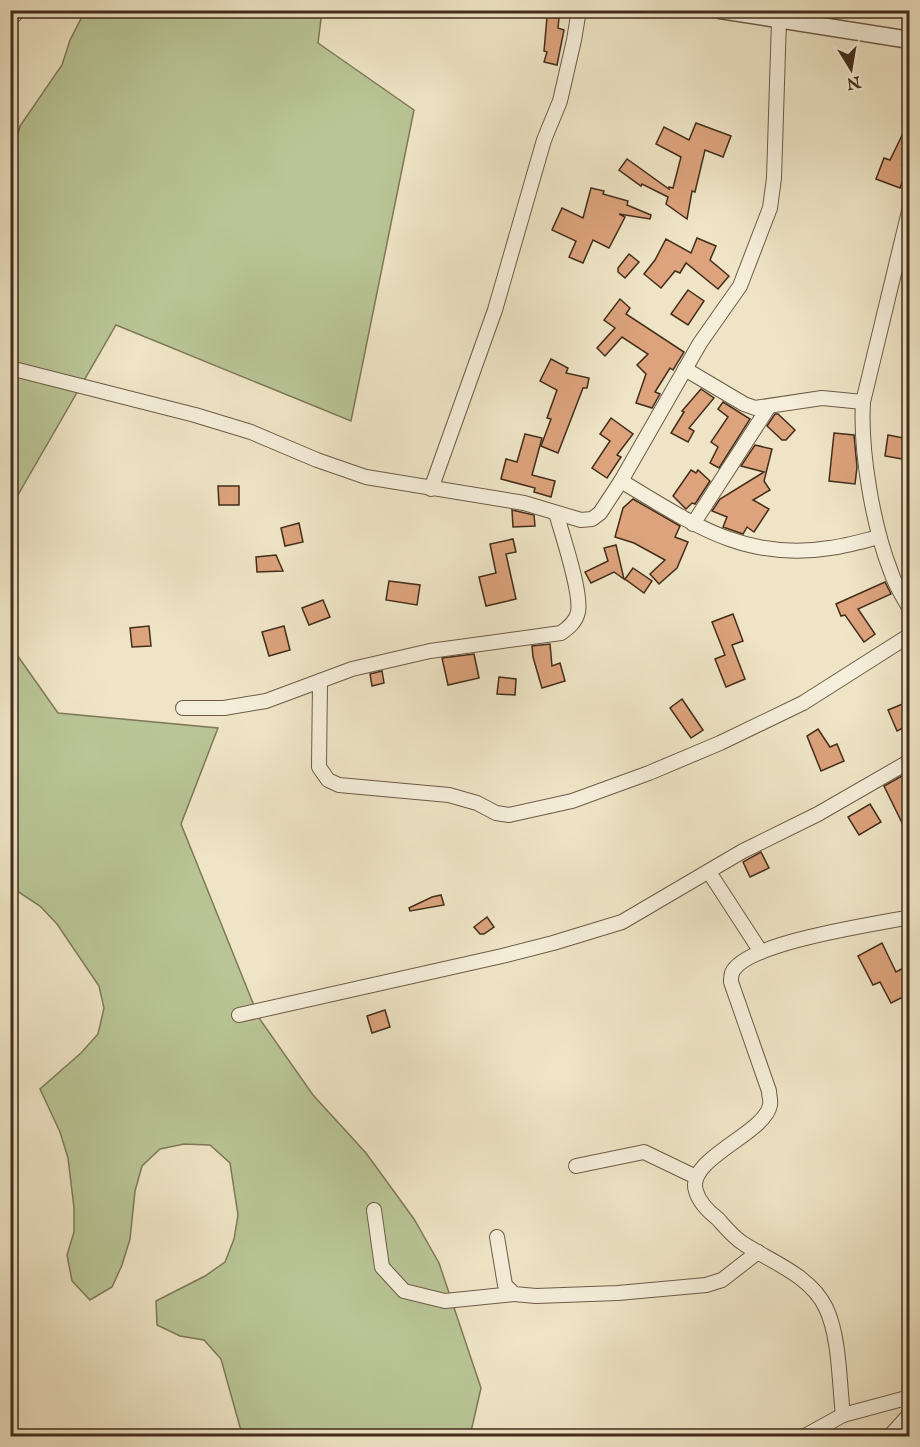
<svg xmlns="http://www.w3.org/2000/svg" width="920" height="1447" font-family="'IM FELL English',serif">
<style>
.green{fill:#b9c596;stroke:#7e7958;stroke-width:1.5}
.building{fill:#dca37c;stroke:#422d1b;stroke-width:1.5}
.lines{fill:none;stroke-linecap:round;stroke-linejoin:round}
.minor-casing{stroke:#6d5b46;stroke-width:16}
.tertiary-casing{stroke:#6d5b46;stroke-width:19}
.minor{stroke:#f5eeda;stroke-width:14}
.tertiary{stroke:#f5eeda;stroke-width:16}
</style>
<rect width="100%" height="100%" fill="#efe5c6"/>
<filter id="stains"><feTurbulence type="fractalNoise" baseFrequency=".00333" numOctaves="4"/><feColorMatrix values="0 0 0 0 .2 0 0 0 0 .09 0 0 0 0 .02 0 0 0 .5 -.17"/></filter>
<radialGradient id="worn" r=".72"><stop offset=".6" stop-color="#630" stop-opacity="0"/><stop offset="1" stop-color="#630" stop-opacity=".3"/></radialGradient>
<!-- green -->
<g class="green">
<polygon points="85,11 322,11 318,43 414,110 351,421 116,325 11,507 11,155 14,150 20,126 62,65 70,40"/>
<polygon points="10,645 58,713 218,728 181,824 259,1018 313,1095 366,1153 414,1219 439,1263 481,1388 470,1436 245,1436 240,1427 221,1359 204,1340 180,1336 157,1325 156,1301 205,1276 225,1262 234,1239 238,1215 230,1163 210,1145 184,1144 160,1149 142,1166 135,1191 130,1239 122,1265 112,1287 90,1300 72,1281 67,1255 74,1232 74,1208 68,1158 60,1132 40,1089 81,1053 98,1034 104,1008 99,986 57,924 40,906 11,887"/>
</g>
<!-- building -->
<g class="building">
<polygon points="547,17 559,18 558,28 564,30 557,65 544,62 547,52 544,51"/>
<polygon points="909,121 909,150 902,165 908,167 900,188 876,179 884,158 890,160"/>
<polygon points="696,123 731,136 723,157 705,150 695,192 692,191 687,219 666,204 668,197 642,184 641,186 619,170 627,159 669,189 669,187 673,188 681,157 656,144 664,127 689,140"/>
<polygon points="591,188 604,191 603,194 628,201 627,205 651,215 650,219 619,214 625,217 609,248 593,240 583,263 569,257 576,241 552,230 562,208 583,218"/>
<polygon points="697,238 716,246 710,260 729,276 718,289 686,263 680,273 675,271 661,288 644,274 655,260 666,239 691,253"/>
<polygon points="629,254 639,262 625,278 618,272 618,268"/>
<polygon points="688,290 704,301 688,325 671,314"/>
<polygon points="620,299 630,308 626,314 684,352 673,370 670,368 655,392 660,394 652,408 636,403 646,374 637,365 648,354 622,337 605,356 597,348 615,328 604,320"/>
<polygon points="551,359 568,368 566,373 589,378 587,388 583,388 558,453 541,446 551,419 547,418 557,390 540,381"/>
<polygon points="701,389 714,398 689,428 694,431 688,442 671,433 684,412 682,411"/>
<polygon points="723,402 750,419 719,468 710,463 718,447 711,442 728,417 718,409"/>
<polygon points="775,414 778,414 795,430 786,440 782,440 767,426"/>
<polygon points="611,418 633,434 617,455 621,457 607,478 592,468 610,441 600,434"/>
<polygon points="834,433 854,435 857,467 855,484 829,481"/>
<polygon points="525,434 542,438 532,475 555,481 551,497 534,492 535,488 501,479 506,459 517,462"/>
<polygon points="888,435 909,439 908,460 885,456"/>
<polygon points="755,445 772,449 764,481 770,490 753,500 769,509 754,532 747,527 743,534 723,527 727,517 712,511 720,499 764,472 741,466"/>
<polygon points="691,470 696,473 698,470 710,481 695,504 692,503 686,509 673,496"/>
<polygon points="218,486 239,486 239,505 219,505"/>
<polygon points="633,499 680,526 675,537 688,542 677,568 659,584 650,574 665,560 634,543 615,537 623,508"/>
<polygon points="512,510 534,515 535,526 513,527"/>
<polygon points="299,523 303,542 285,546 281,528"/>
<polygon points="513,539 516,552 506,554 516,599 486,606 479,577 496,573 490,544"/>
<polygon points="616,545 624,579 614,572 591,583 585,572 608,561 604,548"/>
<polygon points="276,555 283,571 257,572 256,557"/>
<polygon points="633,568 652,581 644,593 625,579"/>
<polygon points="389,581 420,585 417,605 386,600"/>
<polygon points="885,582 891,594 858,609 875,634 864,642 845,615 841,616 836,604"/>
<polygon points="323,600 330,617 309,625 302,608"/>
<polygon points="733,614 743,641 732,645 745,679 726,687 715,659 725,655 712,622"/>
<polygon points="149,626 151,646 132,647 130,628"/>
<polygon points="284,626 290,650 269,656 262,632"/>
<polygon points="550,644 552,666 560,663 565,681 542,688 533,657 532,646"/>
<polygon points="474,654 479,678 448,685 442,658"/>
<polygon points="382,671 384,683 372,686 370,674"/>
<polygon points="499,677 516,679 515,695 497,694"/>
<polygon points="682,699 703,730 691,738 670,708"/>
<polygon points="905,703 909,713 909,725 897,731 888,710"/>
<polygon points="818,729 830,747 837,744 844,761 821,771 807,736"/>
<polygon points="909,772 909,837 884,786"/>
<polygon points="870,804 881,822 859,835 848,817"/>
<polygon points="761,852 769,868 750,877 743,862"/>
<polygon points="441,895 444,905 410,911 409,908 432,897"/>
<polygon points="487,917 494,927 484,934 480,934 474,927"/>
<polygon points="882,943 896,972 909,965 909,994 891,1003 880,982 873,985 858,956"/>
<polygon points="385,1010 390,1027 372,1033 367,1016"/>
</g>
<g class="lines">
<!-- minor casing -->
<g class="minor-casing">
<g id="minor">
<polyline points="10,20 19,10"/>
<path d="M910,207L863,402C860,451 873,526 891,572C895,585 903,597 910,609"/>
<polyline points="10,368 195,415 251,432 317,460 366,477 524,503 581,520 592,519 600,513 621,481 700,343 740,286 770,208 774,178 779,20"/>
<polyline points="685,369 744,404 755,408 822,398 863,402"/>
<path d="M621,481C690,522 744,562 830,548C846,546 863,541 879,537"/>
<polyline points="431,489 495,310 544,140 560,101 574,40 579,10"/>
<polyline points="693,524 768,408"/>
<polyline points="320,682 319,767 328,780 339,785 449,795 477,803 496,813 509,815 572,801 649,773 720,743 803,703 910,635"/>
<path d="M183,708H224L266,701L352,669L430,651L561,633C568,628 576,622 578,612C582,593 562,534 556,513"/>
<polyline points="709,872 761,952"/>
<polyline points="239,1015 502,956 553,943 622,922 743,851 818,814 910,761"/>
<polyline points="576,1166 644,1152 696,1177"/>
<polyline points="374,1210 382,1267 404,1291 445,1301 514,1294"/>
<polyline points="497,1237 505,1285 514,1294 536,1296 618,1293 706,1285 722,1280 758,1252"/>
<path d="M843,1415C839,1382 840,1338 826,1308C811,1276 772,1262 744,1244C734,1238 726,1228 718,1219C709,1212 699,1202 696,1191C685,1159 765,1134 770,1105C771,1101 769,1095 769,1091L731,982C731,979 731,976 732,973C745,942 877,924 910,917"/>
<polyline points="805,1436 843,1415 910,1397"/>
<polyline points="890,1436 910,1414"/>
</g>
</g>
<!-- tertiary casing -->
<g class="tertiary-casing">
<polyline id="tertiary" points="720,10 910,40"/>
</g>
<!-- minor -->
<use href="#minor" class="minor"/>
<!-- tertiary -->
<use href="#tertiary" class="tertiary"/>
</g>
<!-- margin -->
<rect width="920" height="1447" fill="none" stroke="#efe5c6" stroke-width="36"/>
<rect x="12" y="12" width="896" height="1423" fill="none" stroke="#422d1b" stroke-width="3"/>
<rect x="18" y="18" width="884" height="1411" fill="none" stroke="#422d1b" stroke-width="1.5"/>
<!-- north arrow -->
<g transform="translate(851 69) rotate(169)" stroke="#f5eeda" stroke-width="4.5" paint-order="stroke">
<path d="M0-4.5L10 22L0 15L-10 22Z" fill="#422d1b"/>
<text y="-9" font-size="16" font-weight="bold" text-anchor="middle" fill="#422d1b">N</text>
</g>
<rect width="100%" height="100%" filter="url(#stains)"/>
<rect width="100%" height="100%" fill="url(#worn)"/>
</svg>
